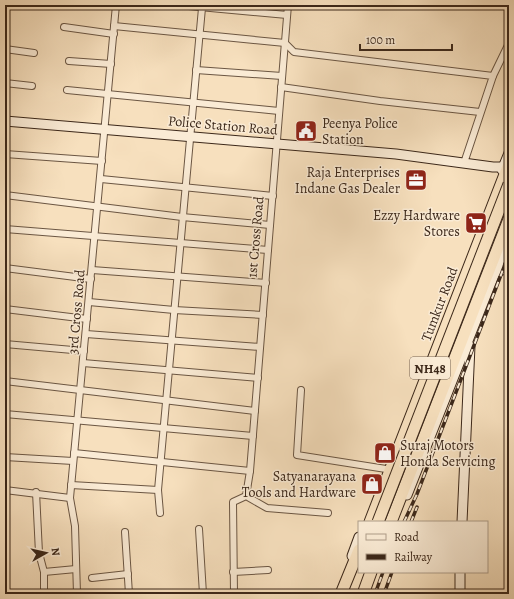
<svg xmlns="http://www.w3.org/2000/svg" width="514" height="599" font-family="Alegreya,serif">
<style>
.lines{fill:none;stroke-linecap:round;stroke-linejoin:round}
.street-casing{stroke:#6b5643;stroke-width:8}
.secondary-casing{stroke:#3c281a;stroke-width:11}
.highway-casing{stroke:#3c281a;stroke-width:13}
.street{stroke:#faebd5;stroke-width:6}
.secondary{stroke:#faebd5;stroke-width:9}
.highway{stroke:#f7e0be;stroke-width:11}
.rail-casing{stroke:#3c281a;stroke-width:3.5}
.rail{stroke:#faebd5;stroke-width:2;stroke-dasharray:6;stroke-linecap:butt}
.highway-bridge-casing{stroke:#3c281a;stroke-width:13;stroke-linecap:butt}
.highway-bridge{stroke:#f7e0be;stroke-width:11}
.labels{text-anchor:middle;stroke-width:3;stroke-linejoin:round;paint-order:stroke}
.shield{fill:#faebd5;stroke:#756252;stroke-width:1}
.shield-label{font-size:13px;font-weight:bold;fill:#3c281a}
.poi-label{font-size:14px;fill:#3c281a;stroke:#faebd5;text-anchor:end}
.street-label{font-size:14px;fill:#3c281a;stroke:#faebd5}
</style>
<rect width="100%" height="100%" fill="#f7e0be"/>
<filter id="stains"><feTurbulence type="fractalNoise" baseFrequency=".005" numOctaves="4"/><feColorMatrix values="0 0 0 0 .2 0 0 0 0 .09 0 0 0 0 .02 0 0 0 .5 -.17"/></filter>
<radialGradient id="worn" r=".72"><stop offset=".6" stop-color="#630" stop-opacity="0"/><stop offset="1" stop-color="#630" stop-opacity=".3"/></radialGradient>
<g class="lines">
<!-- street casing -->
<g class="street-casing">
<g id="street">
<polyline points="178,5 287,15"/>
<polyline points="114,26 285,43 294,52 493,76 464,163"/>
<polyline points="64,27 114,34"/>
<polyline points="5,49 34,53"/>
<polyline points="69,61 111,64"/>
<polyline points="196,70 282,76"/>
<polyline points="493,76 509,43"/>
<polyline points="5,83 32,86"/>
<polyline points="281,87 380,101 480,112"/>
<polyline points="67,90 279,111"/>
<polyline points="5,154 102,161"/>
<polyline points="101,179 273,196"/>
<polyline points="5,195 182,217 270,225"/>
<polyline points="5,229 268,250"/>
<polyline points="5,268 91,279"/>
<polyline points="92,270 266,283"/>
<polyline points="89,302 174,310 263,315"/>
<polyline points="5,309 87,319"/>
<polyline points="86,334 260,347"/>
<polyline points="5,344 84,351"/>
<polyline points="83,363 258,378"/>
<polyline points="5,381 255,411"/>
<polyline points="301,390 297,455 386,469"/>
<polyline points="5,414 253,436"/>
<polyline points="74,453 250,471"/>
<polyline points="5,457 73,461"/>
<polyline points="71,485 158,490"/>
<polyline points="5,490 70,498"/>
<polyline points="36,492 39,553 44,572 44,594"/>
<polyline points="246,496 250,471 288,5"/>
<polyline points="160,513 158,490 202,8"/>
<polyline points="199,529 203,594"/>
<polyline points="125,532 129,594"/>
<polyline points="44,572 76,569"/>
<polyline points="233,572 268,570"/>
<polyline points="92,578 128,574"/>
<polyline points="77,594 75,526 70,498 116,5"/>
<polyline points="234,594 233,502 246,496 267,508 328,513"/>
</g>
</g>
<!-- secondary casing -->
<g class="secondary-casing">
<g id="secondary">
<polyline points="5,121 396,154 493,167 509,167"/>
<polyline points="502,170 509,153"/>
<polyline points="494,205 509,211"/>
<polyline points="495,272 509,268"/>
<polyline points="407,495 509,237"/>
<polyline points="462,522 470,346"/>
<polyline points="352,556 359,537"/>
<polyline points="460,594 460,572"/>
</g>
</g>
<!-- highway casing -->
<g class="highway-casing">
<g id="highway">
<polyline points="370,522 509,164"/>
<polyline points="391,522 509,219"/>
<polyline points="341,594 359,550"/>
<polyline points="363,594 371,572"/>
</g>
</g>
<!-- street -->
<use href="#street" class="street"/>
<!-- secondary -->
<use href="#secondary" class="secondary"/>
<!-- highway -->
<use href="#highway" class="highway"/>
<!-- rail casing -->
<g class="rail-casing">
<g id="rail">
<polyline points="404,522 417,494 509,254"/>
<polyline points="411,522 417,507"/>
<polyline points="375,594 383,572"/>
<polyline points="384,594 392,572"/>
</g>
</g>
<!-- rail -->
<use href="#rail" class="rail"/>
<!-- highway-bridge casing -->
<g class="highway-bridge-casing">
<polyline id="highway-bridge" points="378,522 509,184"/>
</g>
<!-- highway-bridge -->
<use href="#highway-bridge" class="highway-bridge"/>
</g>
<!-- icons -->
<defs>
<g id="civic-square" transform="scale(1.15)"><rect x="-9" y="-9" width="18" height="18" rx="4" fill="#8f2418" stroke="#faebd5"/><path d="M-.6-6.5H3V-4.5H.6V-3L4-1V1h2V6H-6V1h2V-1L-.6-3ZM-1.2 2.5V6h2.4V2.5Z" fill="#fff"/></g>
<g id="office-square" transform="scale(1.15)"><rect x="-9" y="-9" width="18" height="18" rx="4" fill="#8f2418" stroke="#faebd5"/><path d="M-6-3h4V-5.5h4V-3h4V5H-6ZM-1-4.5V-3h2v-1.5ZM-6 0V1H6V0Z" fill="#fff"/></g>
<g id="supermarket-square" transform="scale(1.15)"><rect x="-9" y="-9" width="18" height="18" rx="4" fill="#8f2418" stroke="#faebd5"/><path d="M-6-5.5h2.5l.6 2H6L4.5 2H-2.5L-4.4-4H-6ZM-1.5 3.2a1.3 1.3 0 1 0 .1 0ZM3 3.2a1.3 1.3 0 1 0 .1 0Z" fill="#fff"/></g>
<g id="shop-square" transform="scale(1.15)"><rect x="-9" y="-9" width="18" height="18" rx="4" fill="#8f2418" stroke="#faebd5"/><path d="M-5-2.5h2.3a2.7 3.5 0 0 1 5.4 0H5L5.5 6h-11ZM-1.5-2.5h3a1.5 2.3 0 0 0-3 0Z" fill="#fff"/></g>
</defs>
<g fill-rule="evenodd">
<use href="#civic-square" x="306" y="131"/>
<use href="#office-square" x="416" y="180"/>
<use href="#supermarket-square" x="476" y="223"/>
<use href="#shop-square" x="385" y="453"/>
<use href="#shop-square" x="372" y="484"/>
</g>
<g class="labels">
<!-- shield labels -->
<rect class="shield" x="410" y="357" width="40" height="22" rx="3"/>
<g class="shield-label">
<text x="430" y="373">NH48</text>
</g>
<!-- poi labels -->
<g class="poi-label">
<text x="322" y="128" text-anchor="start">Peenya Police<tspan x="322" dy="16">Station</tspan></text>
<text x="400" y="177">Raja Enterprises<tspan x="400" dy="16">Indane Gas Dealer</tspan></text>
<text x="460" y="220">Ezzy Hardware<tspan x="460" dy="16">Stores</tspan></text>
<text x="400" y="450" text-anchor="start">Suraj Motors<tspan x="400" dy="16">Honda Servicing</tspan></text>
<text x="356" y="481">Satyanarayana<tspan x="356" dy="16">Tools and Hardware</tspan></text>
</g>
<!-- street labels -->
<g class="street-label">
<text transform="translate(223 125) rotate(5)" y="5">Police Station Road</text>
<text transform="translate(255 237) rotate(-85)" y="5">1st Cross Road</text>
<text transform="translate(439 304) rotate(-69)" y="5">Tumkur Road</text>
<text transform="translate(76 312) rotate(-85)" y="5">3rd Cross Road</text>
</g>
</g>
<!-- margin -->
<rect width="514" height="599" fill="none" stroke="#f7e0be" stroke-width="20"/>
<rect x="6" y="6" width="502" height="587" fill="none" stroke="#3c281a" stroke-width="2"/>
<rect x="10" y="10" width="494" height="579" fill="none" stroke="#3c281a"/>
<!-- legend -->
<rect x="358" y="521" width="130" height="52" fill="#faebd5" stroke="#ae9d8a"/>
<rect x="366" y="534" width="20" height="6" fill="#faebd5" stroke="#ae9d8a"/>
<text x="394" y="541" font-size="12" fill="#3c281a">Road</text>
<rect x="366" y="554" width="20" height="6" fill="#3c281a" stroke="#ae9d8a"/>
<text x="394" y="561" font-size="12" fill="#3c281a">Railway</text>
<!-- north arrow -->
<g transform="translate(46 553) rotate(82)" stroke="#faebd5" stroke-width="3" paint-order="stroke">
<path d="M0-3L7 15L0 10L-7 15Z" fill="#3c281a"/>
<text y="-6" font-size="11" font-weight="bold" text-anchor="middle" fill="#3c281a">N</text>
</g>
<!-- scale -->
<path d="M360 44v6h92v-6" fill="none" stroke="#3c281a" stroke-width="2"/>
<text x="366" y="44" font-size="12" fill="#3c281a" stroke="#faebd5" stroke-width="3" paint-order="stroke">100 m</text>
<rect width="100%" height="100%" filter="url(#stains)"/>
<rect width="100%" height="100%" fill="url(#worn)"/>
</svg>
